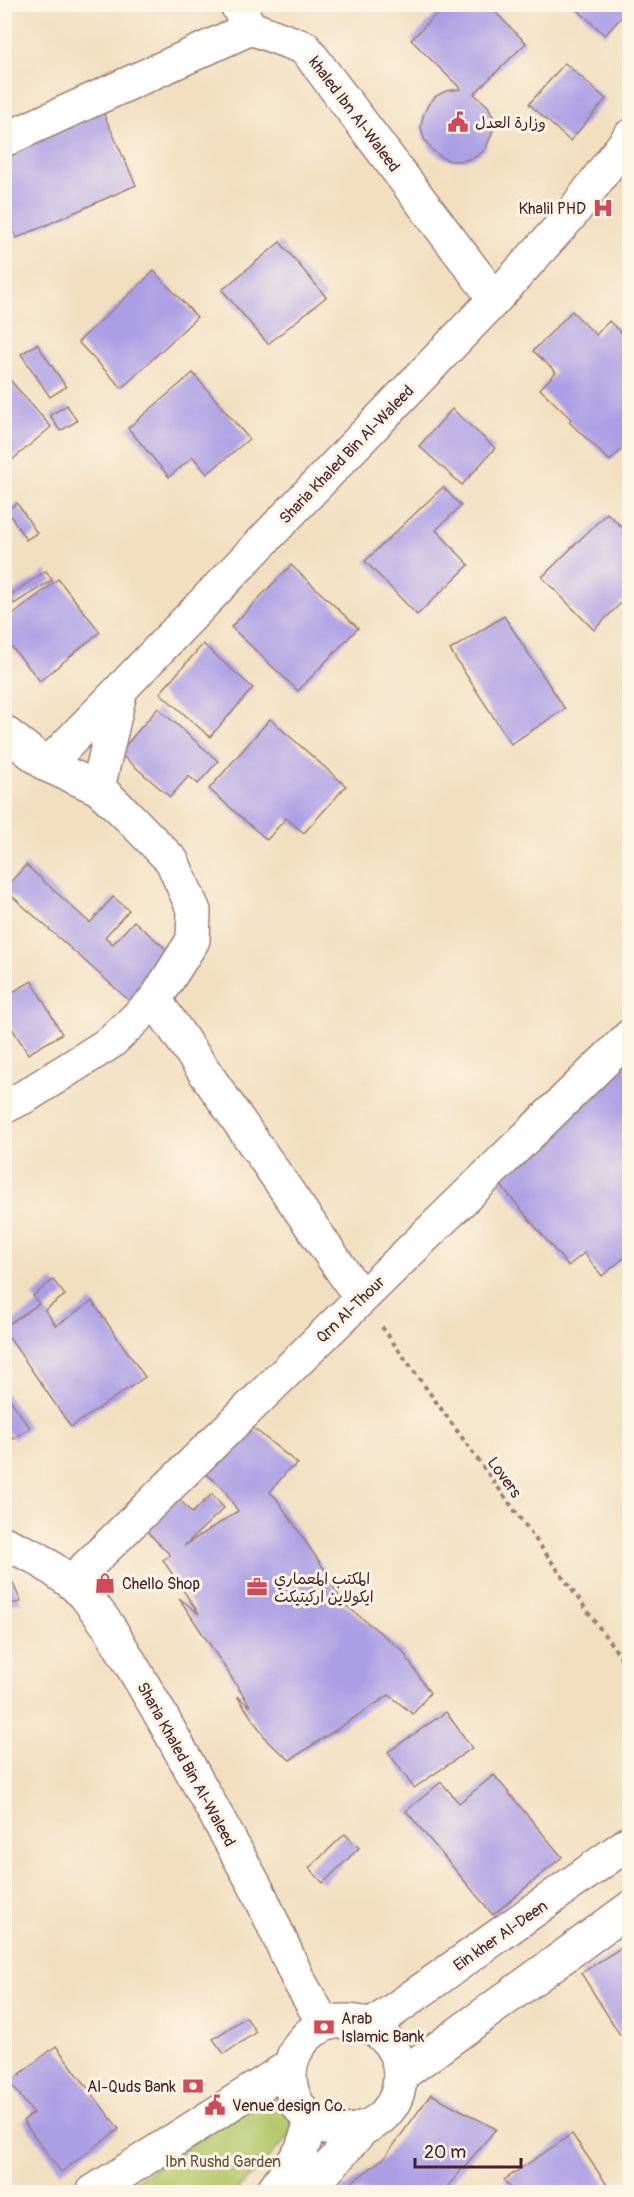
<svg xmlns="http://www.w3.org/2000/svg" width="634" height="2197" font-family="Pangolin,'Playpen Sans Arabic',sans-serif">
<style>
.green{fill:#b3c86b;stroke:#7e744b;stroke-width:1.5}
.building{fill:#aa9ee5}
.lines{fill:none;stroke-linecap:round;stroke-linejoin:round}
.minor-casing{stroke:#9e7f76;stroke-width:36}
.tertiary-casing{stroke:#9e7f76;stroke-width:36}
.secondary-casing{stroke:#9e7f76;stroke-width:36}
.path{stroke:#9e7f76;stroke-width:4;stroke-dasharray:4.5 4.5;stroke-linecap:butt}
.minor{stroke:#fff;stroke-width:33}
.tertiary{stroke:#fff;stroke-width:33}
.secondary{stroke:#fff;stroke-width:33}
.labels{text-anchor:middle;stroke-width:6;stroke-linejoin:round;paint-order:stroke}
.street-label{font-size:16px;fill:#4a1f2b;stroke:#fcf5e5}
.poi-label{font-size:16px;fill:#4a1f2b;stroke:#fcf5e5;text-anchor:start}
.park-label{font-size:16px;fill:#6a523e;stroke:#fcf5e5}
</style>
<rect width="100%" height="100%" fill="#fcf5e5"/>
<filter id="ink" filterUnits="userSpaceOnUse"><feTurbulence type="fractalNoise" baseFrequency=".0167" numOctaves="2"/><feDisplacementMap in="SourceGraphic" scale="12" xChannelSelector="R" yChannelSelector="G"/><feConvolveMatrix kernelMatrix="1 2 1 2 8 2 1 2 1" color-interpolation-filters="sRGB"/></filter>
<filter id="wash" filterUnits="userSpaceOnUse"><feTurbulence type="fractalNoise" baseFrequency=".008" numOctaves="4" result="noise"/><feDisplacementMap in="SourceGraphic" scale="24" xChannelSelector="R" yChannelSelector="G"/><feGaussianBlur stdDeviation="1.35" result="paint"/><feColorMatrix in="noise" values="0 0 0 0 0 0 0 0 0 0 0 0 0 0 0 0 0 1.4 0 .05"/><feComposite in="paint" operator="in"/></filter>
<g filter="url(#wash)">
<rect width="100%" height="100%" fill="#f2dfc0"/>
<!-- green -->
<polygon class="green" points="274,2099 287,2106 292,2121 289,2137 235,2192 119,2192 259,2100"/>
<g id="blocks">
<!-- building -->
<g class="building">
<polygon points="446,4 487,4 526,43 474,94 488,106 493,117 494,128 485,150 475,157 463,161 451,161 441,157 431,149 424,139 421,128 423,116 428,105 436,96 446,91 461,89 411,40"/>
<polygon points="571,4 627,4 630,8 605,35"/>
<polygon points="565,63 606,99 570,141 529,104"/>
<polygon points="101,108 136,185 17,238 4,211 4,151"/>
<polygon points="280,242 326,297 268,344 222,290"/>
<polygon points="154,271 197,317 122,388 78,342"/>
<polygon points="572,311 596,335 609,321 630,341 630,441 610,461 569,422 571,419 540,389 556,372 533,351"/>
<polygon points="37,344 66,387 50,397 21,354"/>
<polygon points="4,373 51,427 4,467"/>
<polygon points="193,373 249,439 207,474 193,457 169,477 128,428"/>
<polygon points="67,405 77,421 60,431 50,415"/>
<polygon points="452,409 495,448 462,485 419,446"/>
<polygon points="443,487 461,506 436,530 469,565 417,615 365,561"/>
<polygon points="17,503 37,533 26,540 7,510"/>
<polygon points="607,513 630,535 630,594 594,630 542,577"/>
<polygon points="291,565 358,628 298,691 231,627"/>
<polygon points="46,571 52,580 14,604 9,596"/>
<polygon points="58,579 100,632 40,681 4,638 4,622"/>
<polygon points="504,616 565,709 511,744 450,650"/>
<polygon points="203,644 253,688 210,737 160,693"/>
<polygon points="158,708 218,761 198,784 189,776 170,797 119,753"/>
<polygon points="270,719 346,786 304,833 286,818 267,840 209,789"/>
<polygon points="26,865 90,923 113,897 129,910 105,937 113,944 134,921 174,956 132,1003 4,889"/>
<polygon points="32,981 62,1034 28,1054 7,1020 4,1021 4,997"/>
<polygon points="630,1049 630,1253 602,1276 584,1253 568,1266 485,1166"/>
<polygon points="53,1280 65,1295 45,1310 56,1326 92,1301 145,1377 71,1427 4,1330 4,1327 39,1304 33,1296"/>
<polygon points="4,1391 30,1428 14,1439 4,1426"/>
<polygon points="252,1427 298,1464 288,1470 270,1492 276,1498 329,1576 325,1573 344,1604 402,1650 430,1693 413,1714 389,1695 290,1760 268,1742 237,1696 251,1707 179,1598 199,1614 163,1560 170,1555 136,1520 169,1488 192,1513 212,1494 224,1508 184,1546 238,1511 222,1487 195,1465"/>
<polygon points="4,1566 6,1567 21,1602 4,1605"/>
<polygon points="446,1712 472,1748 414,1788 388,1752"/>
<polygon points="494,1775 562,1857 493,1915 406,1811 441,1782 459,1803"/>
<polygon points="345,1834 359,1848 323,1883 309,1868"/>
<polygon points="630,1942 630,2029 620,2035 581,1973"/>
<polygon points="246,2017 256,2032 224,2054 213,2039"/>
<polygon points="56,2046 119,2129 61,2172 23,2121 33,2113 10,2082"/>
<polygon points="431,2094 496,2129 443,2192 339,2192 385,2157"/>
<polygon points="572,2134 612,2192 513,2192 504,2180"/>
</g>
</g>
</g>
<g filter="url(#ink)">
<use href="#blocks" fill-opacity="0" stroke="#9e7f76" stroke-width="1.5"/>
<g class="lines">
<!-- minor casing -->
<g class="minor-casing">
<g id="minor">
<polyline points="236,4 251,28"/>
<polyline points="4,140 251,28 305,48 495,299"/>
<polyline points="4,732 47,765 98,788 125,813 172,861 194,911 193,940 155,1000 111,1042 26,1096 4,1107"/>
<polyline points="47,765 121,689"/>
<polyline points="98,788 121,689 495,299 570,216 630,136"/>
</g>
</g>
<!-- tertiary casing -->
<g class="tertiary-casing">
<g id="tertiary">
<polyline points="155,1000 361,1298"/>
<polyline points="4,1543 37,1558 71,1582 85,1595 109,1627 158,1710 259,1893 298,1979 324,2024"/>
<polyline points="71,1582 630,1036"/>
<polyline points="272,2192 301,2151 312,2120"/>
</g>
</g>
<!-- secondary casing -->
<g class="secondary-casing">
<g id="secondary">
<circle cx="345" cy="2076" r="55"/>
<polyline points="370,2027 630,1842"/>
<polyline points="400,2076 630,1908"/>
<polyline points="93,2192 290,2066"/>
<polyline points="307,2192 364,2127"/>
</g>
</g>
<!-- path -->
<polyline class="path" points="382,1327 630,1670"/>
<!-- minor -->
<use href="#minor" class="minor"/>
<!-- tertiary -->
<use href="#tertiary" class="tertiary"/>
<!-- secondary -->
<use href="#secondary" class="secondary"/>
</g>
</g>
<!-- icons -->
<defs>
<g id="civic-bare" transform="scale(1.62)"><path d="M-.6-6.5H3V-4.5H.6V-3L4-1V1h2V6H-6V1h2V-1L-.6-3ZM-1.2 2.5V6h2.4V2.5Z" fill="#d1495b" stroke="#fcf5e5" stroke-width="2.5" paint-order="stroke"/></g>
<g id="hospital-bare" transform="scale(1.62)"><path d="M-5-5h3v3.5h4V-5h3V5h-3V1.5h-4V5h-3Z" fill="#d1495b" stroke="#fcf5e5" stroke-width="2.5" paint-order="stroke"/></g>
<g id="shop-bare" transform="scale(1.62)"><path d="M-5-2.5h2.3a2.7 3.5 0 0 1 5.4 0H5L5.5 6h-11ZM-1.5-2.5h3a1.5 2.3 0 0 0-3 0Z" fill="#d1495b" stroke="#fcf5e5" stroke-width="2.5" paint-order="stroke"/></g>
<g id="office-bare" transform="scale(1.62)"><path d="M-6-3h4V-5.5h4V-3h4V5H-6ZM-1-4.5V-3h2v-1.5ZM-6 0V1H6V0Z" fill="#d1495b" stroke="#fcf5e5" stroke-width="2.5" paint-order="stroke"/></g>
<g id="bank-bare" transform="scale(1.62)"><path d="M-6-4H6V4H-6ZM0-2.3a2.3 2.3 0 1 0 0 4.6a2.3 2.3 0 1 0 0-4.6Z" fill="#d1495b" stroke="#fcf5e5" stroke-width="2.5" paint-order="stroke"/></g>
</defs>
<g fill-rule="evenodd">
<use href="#civic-bare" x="458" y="122"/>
<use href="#hospital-bare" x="603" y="208"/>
<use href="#shop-bare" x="105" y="1583"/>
<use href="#office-bare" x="257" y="1587"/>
<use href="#bank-bare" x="324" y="2027"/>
<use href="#bank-bare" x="193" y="2086"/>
<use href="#civic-bare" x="215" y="2105"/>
</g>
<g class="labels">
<!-- street labels -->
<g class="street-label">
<text transform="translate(355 114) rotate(53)" y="6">khaled Ibn Al-Waleed</text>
<text transform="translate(346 454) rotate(-46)" y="6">Sharia Khaled Bin Al-Waleed</text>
<text transform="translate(350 1309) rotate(-44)" y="6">Qrn Al-Thour</text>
<text transform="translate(505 1477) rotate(54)" y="6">Lovers</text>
<text transform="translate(187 1764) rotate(61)" y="6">Sharia Khaled Bin Al-Waleed</text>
<text transform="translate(500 1935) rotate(-35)" y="6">Ein kher Al-Deen</text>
</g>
<!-- poi labels -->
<g class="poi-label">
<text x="475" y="128">وزارة العدل</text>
<text x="586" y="214" text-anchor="end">Khalil PHD</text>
<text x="274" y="1584">المكتب المعماري<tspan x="274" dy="18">ايكولاين اركيتيكت</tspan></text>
<text x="122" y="1589">Chello Shop</text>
<text x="341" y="2024">Arab<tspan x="341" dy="18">Islamic Bank</tspan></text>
<text x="176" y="2092" text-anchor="end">Al-Quds Bank</text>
<text x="232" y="2111">Venue design Co.</text>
</g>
<!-- park labels -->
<g class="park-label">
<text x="223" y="2167">Ibn Rushd Garden</text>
</g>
</g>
<!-- margin -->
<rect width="634" height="2197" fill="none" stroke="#fcf5e5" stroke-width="24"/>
<!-- scale -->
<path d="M415 2158v9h106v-9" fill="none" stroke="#4a1f2b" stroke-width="3"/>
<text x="424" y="2158" font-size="18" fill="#4a1f2b" stroke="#fcf5e5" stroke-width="4.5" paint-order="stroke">20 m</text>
</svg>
